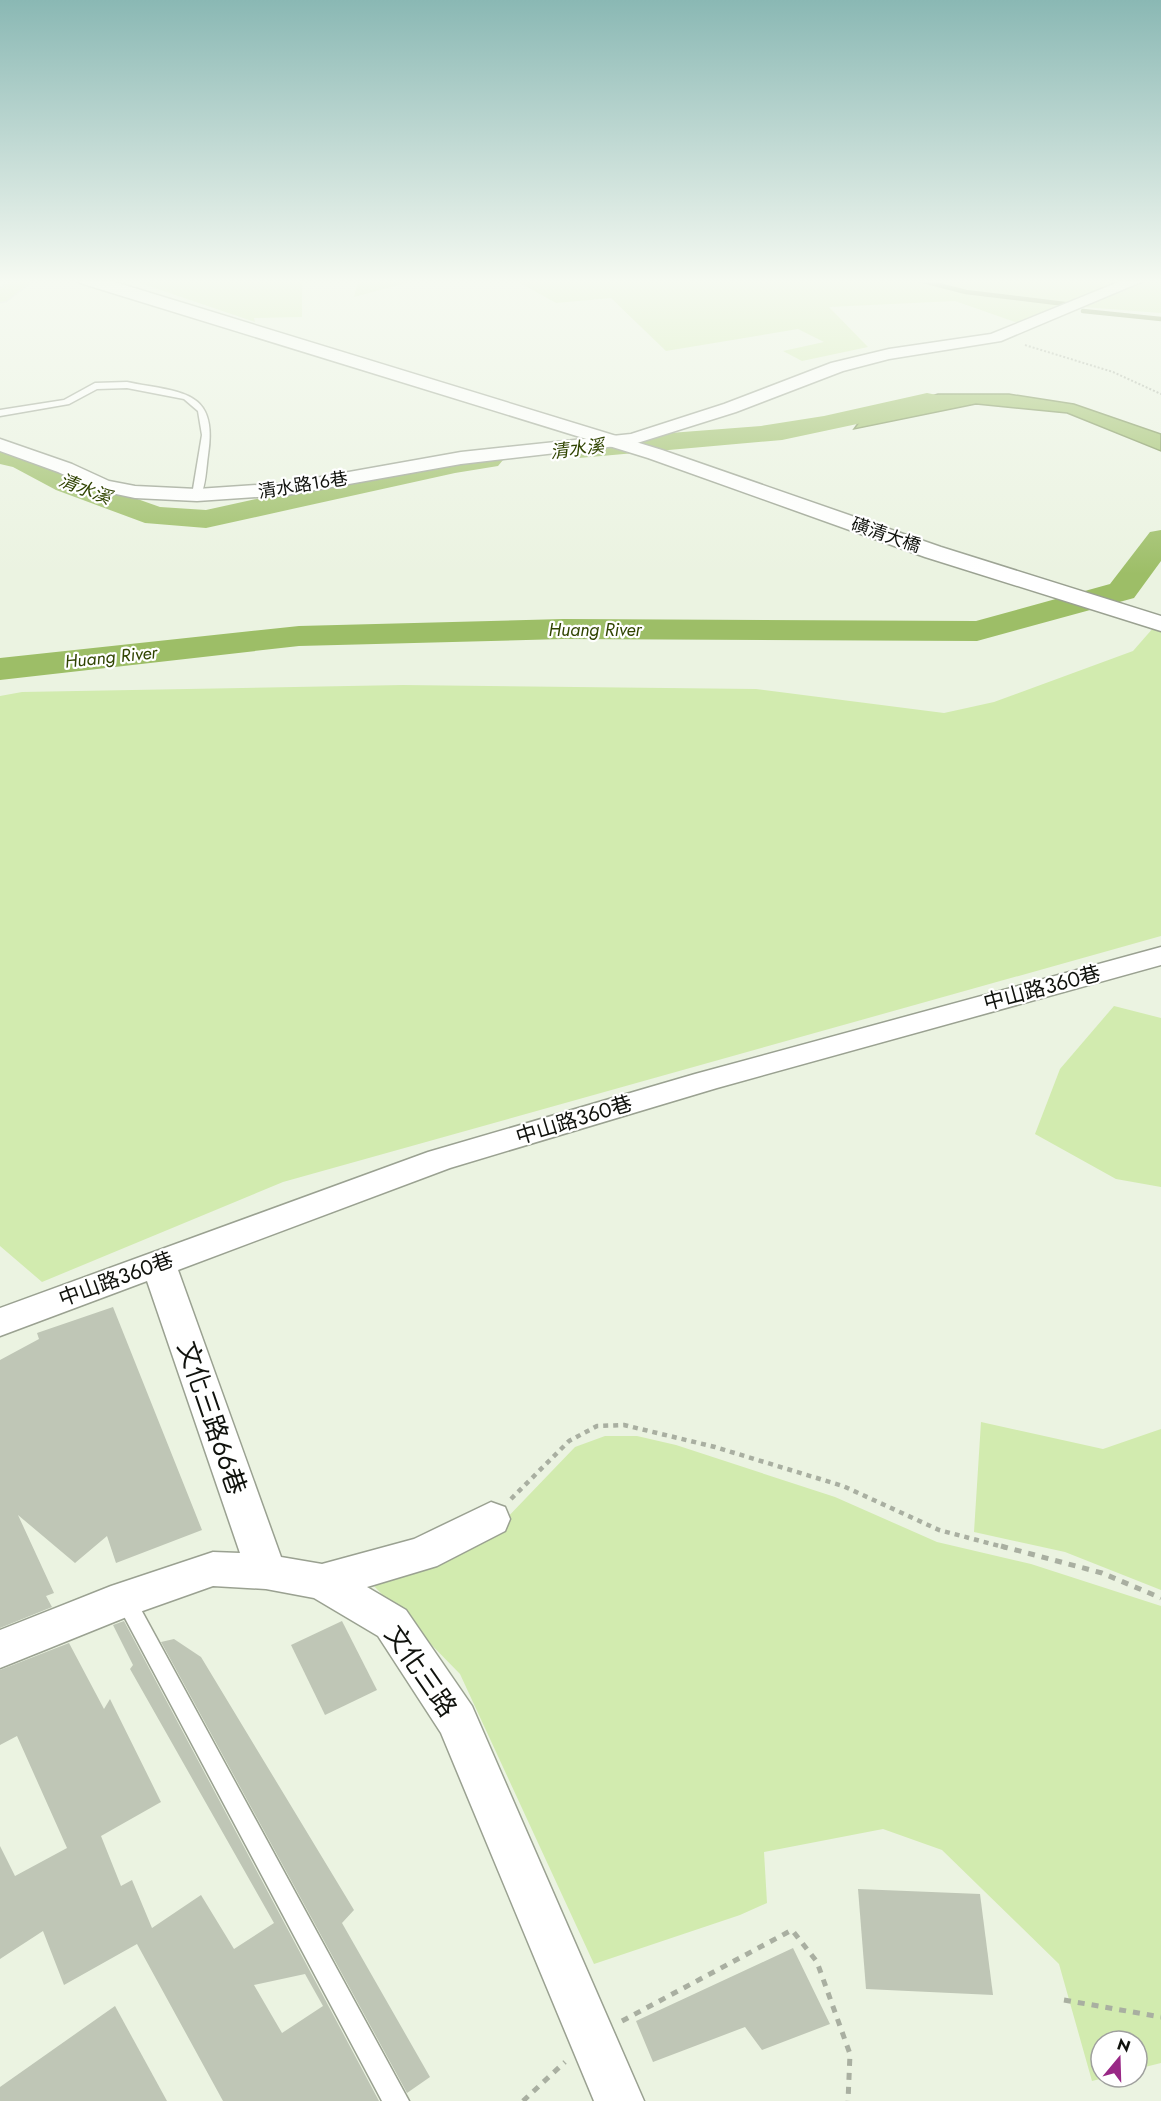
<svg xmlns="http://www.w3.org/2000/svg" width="1161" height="2101" font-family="Jost,'Noto Sans TC',sans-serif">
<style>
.green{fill:#d2ebaf}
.water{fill:#9dbe67;stroke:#738a4c;stroke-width:1.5}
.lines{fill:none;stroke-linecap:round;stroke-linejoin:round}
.stream{stroke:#738a4c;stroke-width:4.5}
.river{fill:#9dbe67;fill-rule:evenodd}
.building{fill:#bfc6b6;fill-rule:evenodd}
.service-casing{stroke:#9aa191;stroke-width:3}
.minor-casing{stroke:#9aa191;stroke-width:3}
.tertiary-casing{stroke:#9aa191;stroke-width:3}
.primary-casing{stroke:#d9d9d8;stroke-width:3}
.path-far2{stroke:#a9afa1;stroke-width:2;stroke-dasharray:2 2;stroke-linecap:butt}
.path-far1{stroke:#a9afa1;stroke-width:4.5;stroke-dasharray:5 5;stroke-linecap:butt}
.path{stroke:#a9afa1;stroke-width:5;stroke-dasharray:7 7;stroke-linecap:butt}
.service{fill:#fff;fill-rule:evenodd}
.minor{fill:#fff;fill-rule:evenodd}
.tertiary{fill:#fff;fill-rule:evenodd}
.primary{fill:#d4ebaf;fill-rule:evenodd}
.labels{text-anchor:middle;stroke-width:4.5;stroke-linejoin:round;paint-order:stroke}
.far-water-label{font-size:18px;font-style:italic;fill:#304400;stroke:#fff}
.far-street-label{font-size:18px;fill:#10120d;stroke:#fff}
.street-label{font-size:21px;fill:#10120d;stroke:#fff}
.near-street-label{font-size:26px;fill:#10120d;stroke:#fff}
</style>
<rect width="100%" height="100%" fill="#ebf3e1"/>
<!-- green -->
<g class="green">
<polygon points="128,279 302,279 302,317 254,318 255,322"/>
<polygon points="359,279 421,279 354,297"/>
<polygon points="513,279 1161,279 1161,313 1057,305 1021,324 955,301 829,307 868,347 802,361 783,351 824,342 798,329 666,351 611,298 556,303"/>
<polygon points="1161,619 1161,936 283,1182 42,1282 0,1246 0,696 22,692 403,685 756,689 944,713 994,702 1133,651"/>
<polygon points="1114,1006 1161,1018 1161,1187 1116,1179 1035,1134 1060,1069"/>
<polygon points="981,1422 1103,1449 1161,1429 1161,1590 1065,1552 974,1532"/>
<polygon points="605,1436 637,1436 676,1445 835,1497 937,1542 1031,1564 1161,1606 1161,2063 1137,2069 1137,2041 1101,2041 1101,2077 1108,2077 1092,2081 1059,1964 942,1850 883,1829 764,1852 767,1903 740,1915 594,1964 460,1674 369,1581 504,1521 575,1447"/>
</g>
<!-- water -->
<polygon class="water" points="938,394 1009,394 1074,404 1161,434 1161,451 1067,413 976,404 854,429 864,415"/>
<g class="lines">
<!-- stream -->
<g class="stream">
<polyline points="915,279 966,292 1073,305"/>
<polyline points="1083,311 1161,319"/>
</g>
<!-- river -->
<g class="river">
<polygon points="927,393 937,395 941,401 937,407 782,440 579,458 569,455 565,449 569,443 579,440 761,426 824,416"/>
<polygon points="0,446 33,455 78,478 160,507 206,510 455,455 488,451 498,454 503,460 498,466 455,473 206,528 145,523 56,490 13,467 0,464"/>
<polygon points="1161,530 1161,561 1134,598 977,641 563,639 299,646 0,680 0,658 299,626 563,619 976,621 1110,584 1150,532"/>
</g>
</g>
<!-- building -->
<g class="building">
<polygon points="113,1307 202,1530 116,1563 107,1536 75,1563 18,1515 54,1593 46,1596 52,1607 0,1628 0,1360 39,1339 37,1333"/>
<path d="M124,1621L379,2101H223L137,1944L64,1985L43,1931L0,1959V1846L15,1876L67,1848L17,1736L0,1745V1670L69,1643L104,1709L110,1699L161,1802L101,1836L121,1886L132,1880L152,1928L201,1895L234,1949L274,1923L130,1669L133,1665L113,1625ZM305,1974L323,2006L282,2033L254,1985Z"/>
<polygon points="342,1621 377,1690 325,1715 291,1645"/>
<polygon points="174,1639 201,1657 354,1910 342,1923 430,2077 407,2093 161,1642"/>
<polygon points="858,1889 980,1894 993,1995 866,1989"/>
<polygon points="793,1948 830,2024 762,2050 745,2027 653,2062 636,2021"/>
<polygon points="115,2006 167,2101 0,2101 0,2087"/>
</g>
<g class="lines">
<!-- service casing -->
<g class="service-casing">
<g id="service">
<path d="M127,382C179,393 219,388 208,455C206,469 206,485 200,497L192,495L202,435L198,411L184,399L127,388L97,389L69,404L0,416V410L64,400L95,383Z"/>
<polygon points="125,1590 132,1593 409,2101 382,2101 118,1605 115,1599 118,1593"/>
</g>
</g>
<!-- minor casing -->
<g class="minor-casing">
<g id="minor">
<polygon points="1126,279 1148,279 1001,341 889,359 843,371 736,412 634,444 461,464 287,495 197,501 135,498 97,490 58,472 0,451 0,439 72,464 109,481 135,486 197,489 287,483 461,452 631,434 724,404 831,363 889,349 991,334"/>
<polygon points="1161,947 1161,965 717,1088 450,1168 178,1270 281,1557 322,1564 414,1539 491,1502 505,1507 510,1519 505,1531 437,1566 367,1587 406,1610 472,1706 644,2101 594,2101 441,1733 378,1636 314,1598 266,1589 213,1586 134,1614 0,1668 0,1630 111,1586 213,1552 240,1553 147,1281 0,1336 0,1308 428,1152 695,1074"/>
</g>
</g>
<!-- tertiary casing -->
<g class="tertiary-casing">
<polygon id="tertiary" points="78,279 105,279 662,450 941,547 1161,616 1161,631 925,557 648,458 80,283"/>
</g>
<!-- primary casing -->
<g class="primary-casing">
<polygon id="primary" points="14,279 34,279 6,301 0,302 0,289"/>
</g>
<!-- path-far2 -->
<polyline class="path-far2" points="1025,345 1113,372 1161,394"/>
<!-- path-far1 -->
<polyline class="path-far1" points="511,1499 569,1441 597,1426 624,1425 715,1447 843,1486 939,1530 1007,1548"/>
<!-- path -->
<g class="path">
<polyline points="1001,1546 1102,1573 1161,1598"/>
<polyline points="1064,2000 1161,2017"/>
<polyline points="622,2021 792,1930 817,1962 850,2054 848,2101"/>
<polyline points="523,2101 565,2062"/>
</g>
<!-- service -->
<use href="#service" class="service"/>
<!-- minor -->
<use href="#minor" class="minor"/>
<!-- tertiary -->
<use href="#tertiary" class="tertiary"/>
<!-- primary -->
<use href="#primary" class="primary"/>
</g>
<!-- sky -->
<linearGradient id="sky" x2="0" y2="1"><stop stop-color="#8ab8b4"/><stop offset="0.49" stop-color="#f6faf2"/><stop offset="1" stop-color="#f6faf2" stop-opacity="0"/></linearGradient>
<rect width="1161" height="574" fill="url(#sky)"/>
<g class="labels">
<!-- far-water labels -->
<g class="far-water-label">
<text transform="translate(577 449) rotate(-7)" y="6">清水溪</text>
<text transform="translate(85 489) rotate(21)" y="6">清水溪</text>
<text x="595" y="636">Huang River</text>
<text transform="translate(111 657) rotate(-6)" y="6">Huang River</text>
</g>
<!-- far-street labels -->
<g class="far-street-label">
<text transform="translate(303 485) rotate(-9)" y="6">清水路16巷</text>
<text transform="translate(886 535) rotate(19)" y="6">磺清大橋</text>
</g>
<!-- street labels -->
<g class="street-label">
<text transform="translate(1042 988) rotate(-15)" y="7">中山路360巷</text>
<text transform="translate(574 1120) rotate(-17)" y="7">中山路360巷</text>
<text transform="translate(116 1279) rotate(-20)" y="7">中山路360巷</text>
</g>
<!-- near-street labels -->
<g class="near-street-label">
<text transform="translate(212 1418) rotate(71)" y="9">文化三路66巷</text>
<text transform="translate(421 1671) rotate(55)" y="9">文化三路</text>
</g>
</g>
<!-- north arrow -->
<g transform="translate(1119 2059) rotate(19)"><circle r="28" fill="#ffffff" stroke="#9fa09e" stroke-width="1.5"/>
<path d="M0-4.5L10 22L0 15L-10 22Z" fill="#992886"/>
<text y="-9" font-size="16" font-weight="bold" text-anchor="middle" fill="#10120d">N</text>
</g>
</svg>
